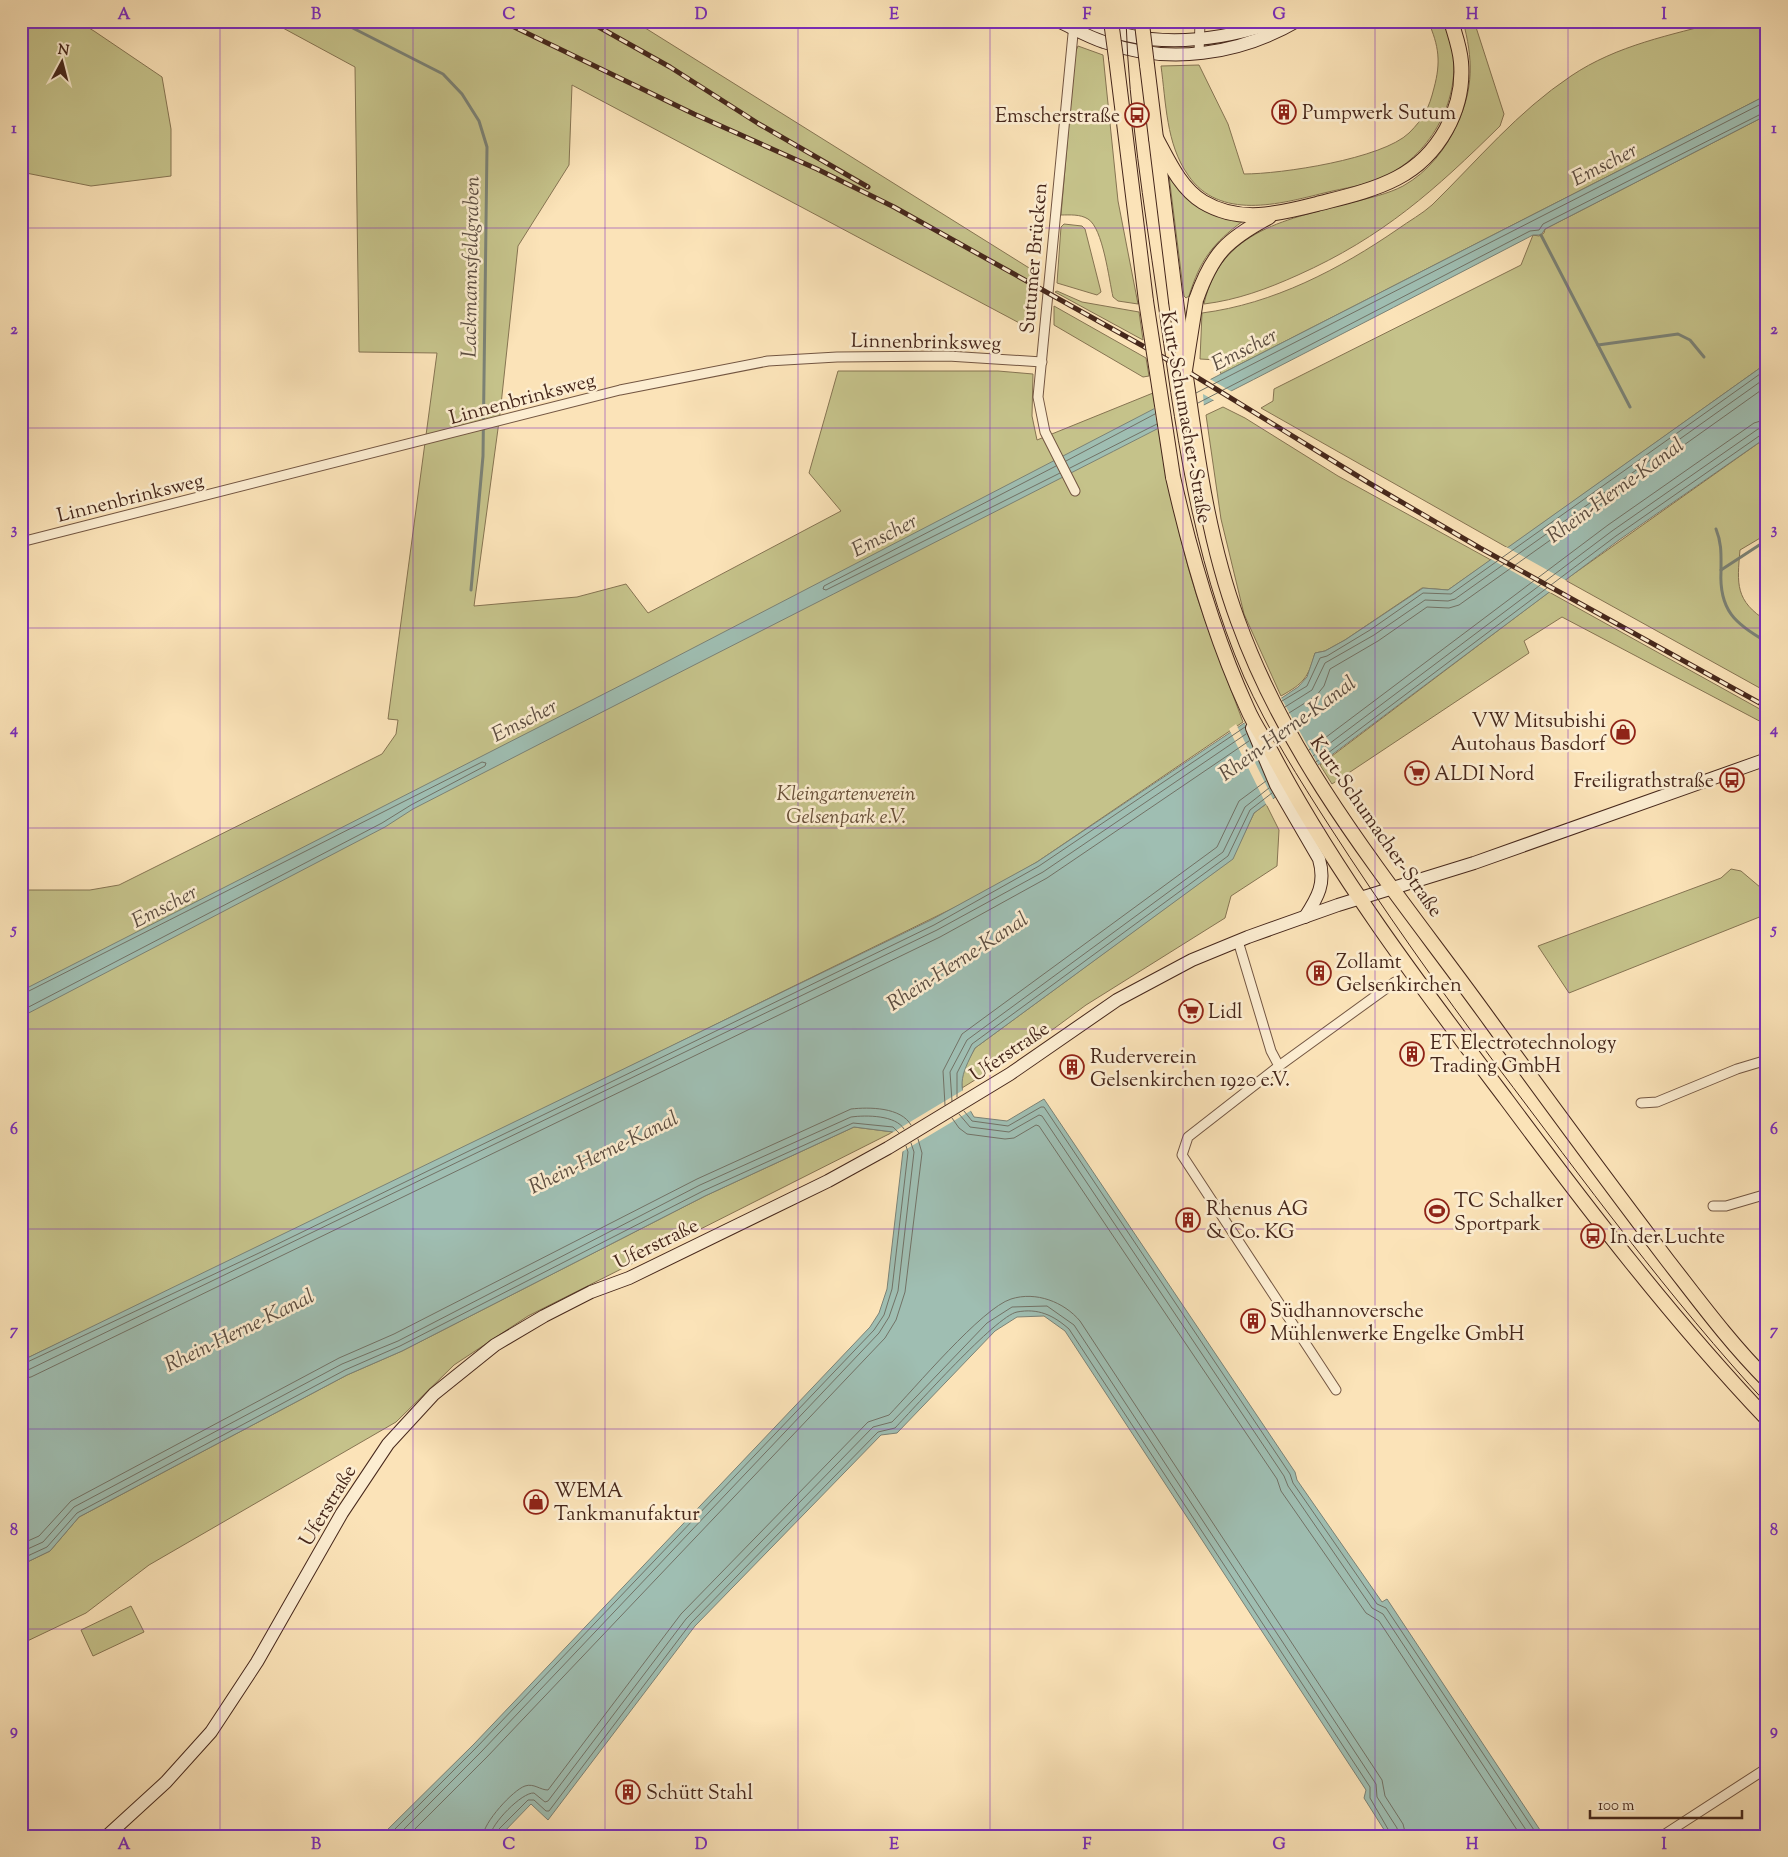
<svg xmlns="http://www.w3.org/2000/svg" width="1788" height="1857" font-family="'Sorts Mill Goudy',serif">
<style>
.green{fill:#c5c28a;stroke:#867452}
.water{fill:#9fbeb2;stroke:#7b8276}
.pier{fill:#fbe3b8}
.lines{fill:none;stroke-linecap:round;stroke-linejoin:round}
.shore{stroke:#727266;stroke-width:1}
.stream{stroke:#7b8276;stroke-width:3}
.street-casing{stroke:#735642;stroke-width:11}
.secondary-casing{stroke:#46271b;stroke-width:14}
.primary-casing{stroke:#46271b;stroke-width:16}
.street{stroke:#fcedd1;stroke-width:9}
.secondary{stroke:#fcedd1;stroke-width:12}
.primary{stroke:#fbe3b8;stroke-width:14}
.tram{stroke:#46271b;stroke-width:1}
.rail-casing{stroke:#46271b;stroke-width:5}
.rail{stroke:#fcedd1;stroke-width:3;stroke-dasharray:9;stroke-linecap:butt}
.primary-bridge-casing{stroke:#46271b;stroke-width:16;stroke-linecap:butt}
.primary-bridge{stroke:#fbe3b8;stroke-width:14}
.grid{fill:none;stroke:#7b2cbf;stroke-width:1;stroke-opacity:0.55}
.labels{text-anchor:middle;stroke-width:5;stroke-linejoin:round;paint-order:stroke}
.poi-label{font-size:20px;fill:#46271b;stroke:#fcedd1;text-anchor:start}
.street-label{font-size:20px;fill:#46271b;stroke:#fcedd1}
.park-label{font-size:20px;font-style:italic;fill:#664e37;stroke:#fcedd1}
.water-label{font-size:21px;font-style:italic;fill:#5c4d41;stroke:#fcedd1}
.neatline{fill:none;stroke:#7b2cbf;stroke-width:2}
.grid-label{font-size:16px;text-anchor:middle;font-weight:bold;fill:#7b2cbf}
</style>
<rect width="100%" height="100%" fill="#fbe3b8"/>
<filter id="stains"><feTurbulence type="fractalNoise" baseFrequency=".004" numOctaves="4"/><feColorMatrix values="0 0 0 0 .2 0 0 0 0 .09 0 0 0 0 .02 0 0 0 .5 -.17"/></filter>
<radialGradient id="worn" r=".72"><stop offset=".6" stop-color="#630" stop-opacity="0"/><stop offset="1" stop-color="#630" stop-opacity=".3"/></radialGradient>
<!-- green -->
<g class="green">
<polygon points="31,21 77,21 94,31 162,77 171,129 171,176 91,186 21,172 21,56"/>
<path d="M270,21H634L1034,271L1025,326L572,85L569,165L518,246L500,414L474,606L577,597L626,584L648,613L841,511L809,473L838,371H998L1033,374L1032,416L1037,440L1153,393C1164,462 1176,531 1197,597C1211,639 1228,681 1243,722L1037,862L984,893L257,1249L21,1361V890H90L119,885L382,754L396,734L398,720L388,719L437,353L359,352L355,67Z"/>
<path d="M1428,21H1443C1446,30 1450,38 1452,46C1462,98 1432,153 1386,176C1368,185 1344,188 1324,193C1280,204 1219,221 1188,175C1166,144 1166,102 1161,66L1199,65L1228,124L1244,174C1281,174 1382,159 1409,133C1424,118 1429,108 1434,88C1441,62 1439,46 1428,21Z"/>
<path d="M1463,21H1474L1504,114L1500,126C1435,190 1383,237 1298,275C1267,289 1237,300 1204,304C1220,229 1290,219 1353,202C1369,198 1388,194 1403,186C1428,172 1446,149 1457,124C1474,88 1473,59 1463,21Z"/>
<path d="M1723,21H1767V95L1221,374L1217,360L1200,359L1202,313C1273,304 1340,269 1398,229C1409,221 1422,214 1432,205C1478,160 1517,112 1571,76C1617,45 1671,35 1723,21Z"/>
<path d="M1078,46L1103,55L1118,201L1138,304L1118,301L1113,297C1109,280 1103,228 1088,219C1080,214 1070,215 1061,215L1075,53Z"/>
<polygon points="1767,115 1767,363 1508,548 1261,408 1273,401 1274,389 1521,265 1533,235 1539,236 1544,233 1545,229"/>
<path d="M1169,176L1243,221C1213,243 1200,260 1189,296L1186,298L1184,296Z"/>
<polygon points="1064,224 1082,226 1085,229 1101,292 1097,295 1057,283 1061,227"/>
<polygon points="1057,291 1082,302 1139,312 1143,340 1055,292"/>
<polygon points="1054,306 1146,358 1149,376 1143,377 1054,325"/>
<path d="M1223,407L1245,418L1338,476L1491,560L1448,590L1422,588L1345,640L1325,651L1315,653C1308,678 1304,683 1281,696L1244,614L1221,519L1206,415Z"/>
<path d="M1767,437V534L1740,550C1737,584 1735,601 1767,621V692L1565,580Z"/>
<polygon points="1549,592 1767,713 1767,725 1562,617 1524,641 1529,653 1332,784 1320,765"/>
<polygon points="1266,804 1279,830 1277,866 1231,896 1225,918 1086,1005 1033,1044 962,1088 961,1074 975,1048 1232,859 1254,813"/>
<polygon points="1731,869 1741,871 1767,893 1767,914 1569,993 1538,946 1721,878"/>
<polygon points="854,1127 893,1132 528,1316 454,1365 396,1422 149,1565 86,1613 21,1644 21,1565 50,1551 79,1517 347,1375 402,1351 705,1196"/>
<polygon points="131,1606 144,1632 93,1656 81,1630"/>
</g>
<!-- water -->
<g class="water">
<path d="M1767,95V115L1545,229L1541,235H1533C1161,429 786,617 413,809L385,827L21,1017V991L643,674L1221,374Z"/>
<path d="M1767,363V437L1619,540L1254,813L1233,859L975,1048C960,1077 956,1087 974,1117L1007,1121L1044,1099L1295,1472L1297,1480L1382,1602L1387,1599L1544,1836H1388L1364,1798L1366,1790L1065,1331L1044,1316L1017,1317L995,1331L897,1433L881,1435L695,1626L548,1820L531,1804L500,1836H381L474,1744L870,1327L879,1313L887,1289L903,1151L893,1132L854,1127L705,1196L402,1351L347,1375L79,1517L50,1551L21,1565V1361L931,920L1037,862L1298,687L1307,677L1315,653L1325,651L1345,640L1423,588L1448,590Z"/>
</g>
<!-- pier -->
<g class="pier">
<polygon points="1208,378 1234,393 1217,402 1203,394 1204,408 1158,432 1154,407"/>
<polygon points="1506,547 1508,548 1567,581 1551,593 1489,558"/>
<polygon points="1279,694 1320,768 1277,799 1243,719"/>
<polygon points="1236,724 1274,801 1267,806 1229,729"/>
<polygon points="965,1089 965,1097 972,1110 900,1153 890,1134"/>
</g>
<g class="lines">
<!-- shore -->
<g class="shore">
<polyline points="1196,393 1767,101"/>
<polyline points="1198,403 1530,231 1539,230 1543,224 1767,111"/>
<polyline points="1066,461 1155,414"/>
<polyline points="1056,466 824,586 823,589 826,590 1060,473"/>
<polyline points="1070,468 1157,424"/>
<polyline points="1282,701 1307,686 1320,658 1327,656 1370,630 1423,593 1451,594 1767,369"/>
<polyline points="1285,707 1312,690 1325,663 1374,635 1425,600 1448,601 1455,599 1767,377"/>
<polyline points="1289,713 1316,696 1324,686 1330,669 1378,641 1427,607 1449,608 1459,605 1767,386"/>
<polyline points="1309,750 1608,525 1754,423 1767,419"/>
<polyline points="1313,756 1612,531 1758,429 1767,427"/>
<polyline points="1316,762 1616,536 1762,434 1767,433"/>
<polyline points="21,995 482,762 486,763 485,766 411,805 382,823 21,1011"/>
<polyline points="957,1097 957,1073 972,1044 1228,856 1250,810 1272,793"/>
<polyline points="952,1101 950,1072 967,1040 1223,852 1245,807 1269,788"/>
<polyline points="945,1105 943,1071 962,1034 1217,847 1239,801 1266,781"/>
<polyline points="964,1111 972,1121 1008,1126 1041,1107 1044,1107 1290,1474 1293,1483 1377,1604 1386,1608 1538,1836"/>
<polyline points="959,1114 970,1127 1009,1132 1039,1115 1042,1116 1284,1476 1288,1486 1372,1608 1383,1614 1530,1836"/>
<polyline points="952,1118 959,1128 967,1134 1005,1139 1014,1138 1036,1125 1039,1126 1277,1479 1281,1491 1366,1613 1379,1621 1521,1836"/>
<polyline points="21,1365 259,1253 934,925 1039,866 1245,727"/>
<polyline points="21,1371 28,1370 937,930 1043,872 1246,734"/>
<polyline points="21,1379 31,1377 940,937 1047,878 1249,741"/>
<path d="M21,1544L39,1536L71,1501L339,1358L394,1334L697,1179L851,1109C869,1107 901,1107 911,1125"/>
<path d="M21,1552L43,1542L74,1507L342,1364L398,1341L700,1185L851,1117C866,1115 896,1115 904,1129"/>
<polyline points="21,1559 47,1547 77,1513 345,1370 400,1346 703,1191 853,1123 893,1127 899,1133"/>
<polyline points="388,1836 477,1747 874,1330 884,1315 892,1289 908,1152 906,1146"/>
<polyline points="397,1836 482,1751 879,1333 889,1317 898,1291 914,1152 911,1143"/>
<polyline points="408,1836 487,1757 885,1338 896,1320 905,1292 922,1153 918,1139"/>
<path d="M483,1836C483,1823 513,1790 525,1786C534,1783 540,1790 548,1790L681,1614L868,1422L889,1415C914,1389 982,1308 1011,1299C1036,1291 1064,1302 1080,1321L1382,1780L1385,1796L1403,1824L1406,1836"/>
<path d="M490,1836C491,1824 522,1792 534,1793L545,1802L548,1801L686,1619L873,1427L892,1422L987,1323L1012,1307L1047,1306L1074,1325L1376,1784L1377,1797L1397,1828L1398,1836"/>
<path d="M497,1836L498,1830L528,1800H534L546,1811H549L691,1623L878,1432L895,1428C915,1407 996,1316 1017,1312C1038,1308 1053,1315 1069,1329L1370,1787V1798L1392,1836"/>
</g>
<!-- stream -->
<g class="stream">
<polyline points="339,21 443,74 462,94 479,121 487,147 483,456 471,590"/>
<polyline points="1541,235 1630,407"/>
<polyline points="1598,345 1678,334 1690,340 1704,357"/>
<path d="M1716,529C1722,544 1721,555 1721,571C1719,610 1735,624 1767,642"/>
<polyline points="1721,570 1767,540"/>
</g>
<!-- street casing -->
<g class="street-casing">
<g id="street">
<polyline points="1199,54 1200,21"/>
<polyline points="1075,491 1045,432 1038,397 1073,34 1077,21"/>
<polyline points="21,542 620,390 768,361 837,357 948,356 1042,362"/>
<polyline points="1238,941 1271,1051 1279,1066"/>
<polyline points="1641,1103 1657,1102 1737,1069 1767,1060"/>
<polyline points="1713,1206 1726,1206 1767,1194"/>
<polyline points="1336,1390 1182,1155 1188,1137 1279,1066 1395,982"/>
<polyline points="1662,1836 1767,1768"/>
</g>
</g>
<!-- secondary casing -->
<g class="secondary-casing">
<g id="secondary">
<path d="M1058,21C1073,28 1088,37 1104,42C1168,65 1239,55 1297,21"/>
<path d="M1087,21C1148,51 1217,42 1279,21"/>
<path d="M1252,728L1276,785L1319,859C1326,883 1318,897 1305,917"/>
<polyline points="107,1836 166,1782 211,1732 257,1662 342,1513 388,1444 434,1394 495,1345 544,1316 591,1292 629,1278 828,1181 888,1148 1010,1074 1117,1000 1192,960 1248,937 1338,905 1474,863 1767,759"/>
</g>
</g>
<!-- primary casing -->
<g class="primary-casing">
<g id="primary">
<polyline points="1116,58 1146,301"/>
<polyline points="1147,65 1176,301"/>
<path d="M1156,138C1168,160 1180,188 1203,202C1240,224 1278,214 1317,204C1344,197 1372,191 1397,178C1439,156 1465,109 1461,62C1460,48 1455,35 1451,21"/>
<path d="M1196,300C1212,254 1226,240 1269,217"/>
<path d="M1185,370C1197,455 1208,540 1238,621C1292,771 1399,894 1491,1022C1549,1102 1608,1182 1668,1261C1700,1302 1730,1343 1767,1380"/>
<path d="M1173,477C1191,556 1213,634 1247,708C1254,725 1266,741 1274,757C1339,879 1423,989 1506,1099C1588,1209 1672,1319 1767,1419"/>
</g>
</g>
<!-- street -->
<use href="#street" class="street"/>
<!-- secondary -->
<use href="#secondary" class="secondary"/>
<!-- primary -->
<use href="#primary" class="primary"/>
<!-- tram -->
<path class="tram" d="M1126,21C1129,113 1144,204 1157,295C1175,425 1191,555 1244,677C1268,730 1299,779 1330,827C1383,909 1439,988 1497,1066C1584,1181 1669,1298 1767,1404"/>
<!-- rail casing -->
<g class="rail-casing">
<g id="rail">
<polyline points="502,21 694,114 817,169 894,207 1177,365 1369,483 1480,548 1767,707"/>
<polyline points="588,21 670,67 759,124 868,187"/>
</g>
</g>
<!-- rail -->
<use href="#rail" class="rail"/>
<!-- primary-bridge casing -->
<g class="primary-bridge-casing">
<g id="primary-bridge">
<polyline points="1111,21 1116,58"/>
<polyline points="1142,24 1147,65"/>
<polyline points="1146,301 1173,477"/>
<polyline points="1176,301 1183,355"/>
<polyline points="1185,370 1196,300"/>
</g>
</g>
<!-- primary-bridge -->
<use href="#primary-bridge" class="primary-bridge"/>
</g>
<!-- grid -->
<path class="grid" d="M220,21V1836M413,21V1836M605,21V1836M798,21V1836M990,21V1836M1183,21V1836M1375,21V1836M1568,21V1836M21,228H1767M21,428H1767M21,628H1767M21,828H1767M21,1029H1767M21,1229H1767M21,1429H1767M21,1629H1767"/>
<!-- icons -->
<defs>
<g id="building-ring" transform="scale(1.25)"><circle r="9.5" fill="#fcedd1" stroke="#8f2418" stroke-width="1.5"/><path d="M-4-6H4V6H1V3H-1V6H-4ZM-2.5-4.3h1.7v1.8h-1.7ZM.8-4.3h1.7v1.8H.8ZM-2.5-1h1.7V.8h-1.7ZM.8-1h1.7V.8H.8Z" fill="#8f2418"/></g>
<g id="bus-ring" transform="scale(1.25)"><circle r="9.5" fill="#fcedd1" stroke="#8f2418" stroke-width="1.5"/><path d="M-5-6H5V4H4V6H2V4H-2V6H-4V4H-5ZM-3.5-4V0h7V-4ZM-3.5 1.2v1.5H-2V1.2ZM2 1.2v1.5H3.5V1.2Z" fill="#8f2418"/></g>
<g id="shop-ring" transform="scale(1.25)"><circle r="9.5" fill="#fcedd1" stroke="#8f2418" stroke-width="1.5"/><path d="M-5-2.5h2.3a2.7 3.5 0 0 1 5.4 0H5L5.5 6h-11ZM-1.5-2.5h3a1.5 2.3 0 0 0-3 0Z" fill="#8f2418"/></g>
<g id="supermarket-ring" transform="scale(1.25)"><circle r="9.5" fill="#fcedd1" stroke="#8f2418" stroke-width="1.5"/><path d="M-6-5.5h2.5l.6 2H6L4.5 2H-2.5L-4.4-4H-6ZM-1.5 3.2a1.3 1.3 0 1 0 .1 0ZM3 3.2a1.3 1.3 0 1 0 .1 0Z" fill="#8f2418"/></g>
<g id="stadium-ring" transform="scale(1.25)"><circle r="9.5" fill="#fcedd1" stroke="#8f2418" stroke-width="1.5"/><path d="M0-5a6.5 5 0 1 0 0 10a6.5 5 0 1 0 0-10ZM-3.5-1.8h7v3.6h-7Z" fill="#8f2418"/></g>
</defs>
<g fill-rule="evenodd">
<use href="#building-ring" x="1284" y="112"/>
<use href="#bus-ring" x="1137" y="115"/>
<use href="#shop-ring" x="1623" y="732"/>
<use href="#supermarket-ring" x="1417" y="773"/>
<use href="#bus-ring" x="1732" y="780"/>
<use href="#building-ring" x="1319" y="973"/>
<use href="#supermarket-ring" x="1191" y="1011"/>
<use href="#building-ring" x="1412" y="1054"/>
<use href="#building-ring" x="1072" y="1067"/>
<use href="#stadium-ring" x="1437" y="1211"/>
<use href="#building-ring" x="1188" y="1220"/>
<use href="#bus-ring" x="1593" y="1236"/>
<use href="#building-ring" x="1253" y="1321"/>
<use href="#shop-ring" x="536" y="1502"/>
<use href="#building-ring" x="628" y="1792"/>
</g>
<g class="labels">
<!-- poi labels -->
<g class="poi-label">
<text x="1302" y="119">Pumpwerk Sutum</text>
<text x="1120" y="122" text-anchor="end">Emscherstraße</text>
<text x="1606" y="727" text-anchor="end">VW Mitsubishi<tspan x="1606" dy="23">Autohaus Basdorf</tspan></text>
<text x="1434" y="780">ALDI Nord</text>
<text x="1714" y="787" text-anchor="end">Freiligrathstraße</text>
<text x="1336" y="968">Zollamt<tspan x="1336" dy="23">Gelsenkirchen</tspan></text>
<text x="1208" y="1018">Lidl</text>
<text x="1430" y="1049">ET Electrotechnology<tspan x="1430" dy="23">Trading GmbH</tspan></text>
<text x="1090" y="1063">Ruderverein<tspan x="1090" dy="23">Gelsenkirchen 1920 e.V.</tspan></text>
<text x="1454" y="1207">TC Schalker<tspan x="1454" dy="23">Sportpark</tspan></text>
<text x="1206" y="1215">Rhenus AG<tspan x="1206" dy="23">&amp; Co. KG</tspan></text>
<text x="1610" y="1243">In der Luchte</text>
<text x="1270" y="1317">Südhannoversche<tspan x="1270" dy="23">Mühlenwerke Engelke GmbH</tspan></text>
<text x="554" y="1497">WEMA<tspan x="554" dy="23">Tankmanufaktur</tspan></text>
<text x="646" y="1799">Schütt Stahl</text>
</g>
<!-- street labels -->
<g class="street-label">
<text transform="translate(1033 258) rotate(-85)" y="7">Sutumer Brücken</text>
<text transform="translate(926 341) rotate(1)" y="7">Linnenbrinksweg</text>
<text transform="translate(522 398) rotate(-15)" y="7">Linnenbrinksweg</text>
<text transform="translate(1187 417) rotate(80)" y="7">Kurt-Schumacher-Straße</text>
<text transform="translate(130 497) rotate(-14)" y="7">Linnenbrinksweg</text>
<text transform="translate(1377 826) rotate(55)" y="7">Kurt-Schumacher-Straße</text>
<text transform="translate(1009 1051) rotate(-34)" y="7">Uferstraße</text>
<text transform="translate(656 1243) rotate(-26)" y="7">Uferstraße</text>
<text transform="translate(327 1505) rotate(-59)" y="7">Uferstraße</text>
</g>
<!-- park labels -->
<g class="park-label">
<text x="846" y="800">Kleingartenverein<tspan x="846" dy="23">Gelsenpark e.V.</tspan></text>
</g>
<!-- water labels -->
<g class="water-label">
<text transform="translate(1604 164) rotate(-27)" y="7">Emscher</text>
<text transform="translate(470 267) rotate(-89)" y="7">Lackmannsfeldgraben</text>
<text transform="translate(1244 349) rotate(-27)" y="7">Emscher</text>
<text transform="translate(1615 490) rotate(-36)" y="7">Rhein-Herne-Kanal</text>
<text transform="translate(884 535) rotate(-27)" y="7">Emscher</text>
<text transform="translate(524 720) rotate(-27)" y="7">Emscher</text>
<text transform="translate(1287 728) rotate(-36)" y="7">Rhein-Herne-Kanal</text>
<text transform="translate(164 906) rotate(-27)" y="7">Emscher</text>
<text transform="translate(957 961) rotate(-33)" y="7">Rhein-Herne-Kanal</text>
<text transform="translate(603 1152) rotate(-26)" y="7">Rhein-Herne-Kanal</text>
<text transform="translate(239 1330) rotate(-26)" y="7">Rhein-Herne-Kanal</text>
</g>
</g>
<!-- margin -->
<rect width="1788" height="1857" fill="none" stroke="#fbe3b8" stroke-width="55"/>
<!-- north arrow -->
<g transform="translate(62 62) rotate(7)" stroke="#fcedd1" stroke-width="4" paint-order="stroke">
<path d="M0-4L9 19L0 12L-9 19Z" fill="#46271b"/>
<text y="-8" font-size="14" font-weight="bold" text-anchor="middle" fill="#46271b">N</text>
</g>
<!-- scale -->
<path d="M1590 1810v8h152v-8" fill="none" stroke="#46271b" stroke-width="2.5"/>
<text x="1598" y="1810" font-size="15" fill="#46271b" stroke="#fcedd1" stroke-width="4" paint-order="stroke">100 m</text>
<rect x="28" y="28" width="1732" height="1802" class="neatline"/>
<g class="grid-label">
<text x="124" y="19">A</text>
<text x="316" y="19">B</text>
<text x="509" y="19">C</text>
<text x="701" y="19">D</text>
<text x="894" y="19">E</text>
<text x="1087" y="19">F</text>
<text x="1279" y="19">G</text>
<text x="1472" y="19">H</text>
<text x="1664" y="19">I</text>
<text x="14" y="133">1</text>
<text x="1774" y="133">1</text>
<text x="14" y="334">2</text>
<text x="1774" y="334">2</text>
<text x="14" y="534">3</text>
<text x="1774" y="534">3</text>
<text x="14" y="734">4</text>
<text x="1774" y="734">4</text>
<text x="14" y="934">5</text>
<text x="1774" y="934">5</text>
<text x="14" y="1134">6</text>
<text x="1774" y="1134">6</text>
<text x="14" y="1335">7</text>
<text x="1774" y="1335">7</text>
<text x="14" y="1535">8</text>
<text x="1774" y="1535">8</text>
<text x="14" y="1735">9</text>
<text x="1774" y="1735">9</text>
<text x="124" y="1849">A</text>
<text x="316" y="1849">B</text>
<text x="509" y="1849">C</text>
<text x="701" y="1849">D</text>
<text x="894" y="1849">E</text>
<text x="1087" y="1849">F</text>
<text x="1279" y="1849">G</text>
<text x="1472" y="1849">H</text>
<text x="1664" y="1849">I</text>
</g>
<rect width="100%" height="100%" filter="url(#stains)"/>
<rect width="100%" height="100%" fill="url(#worn)"/>
</svg>
